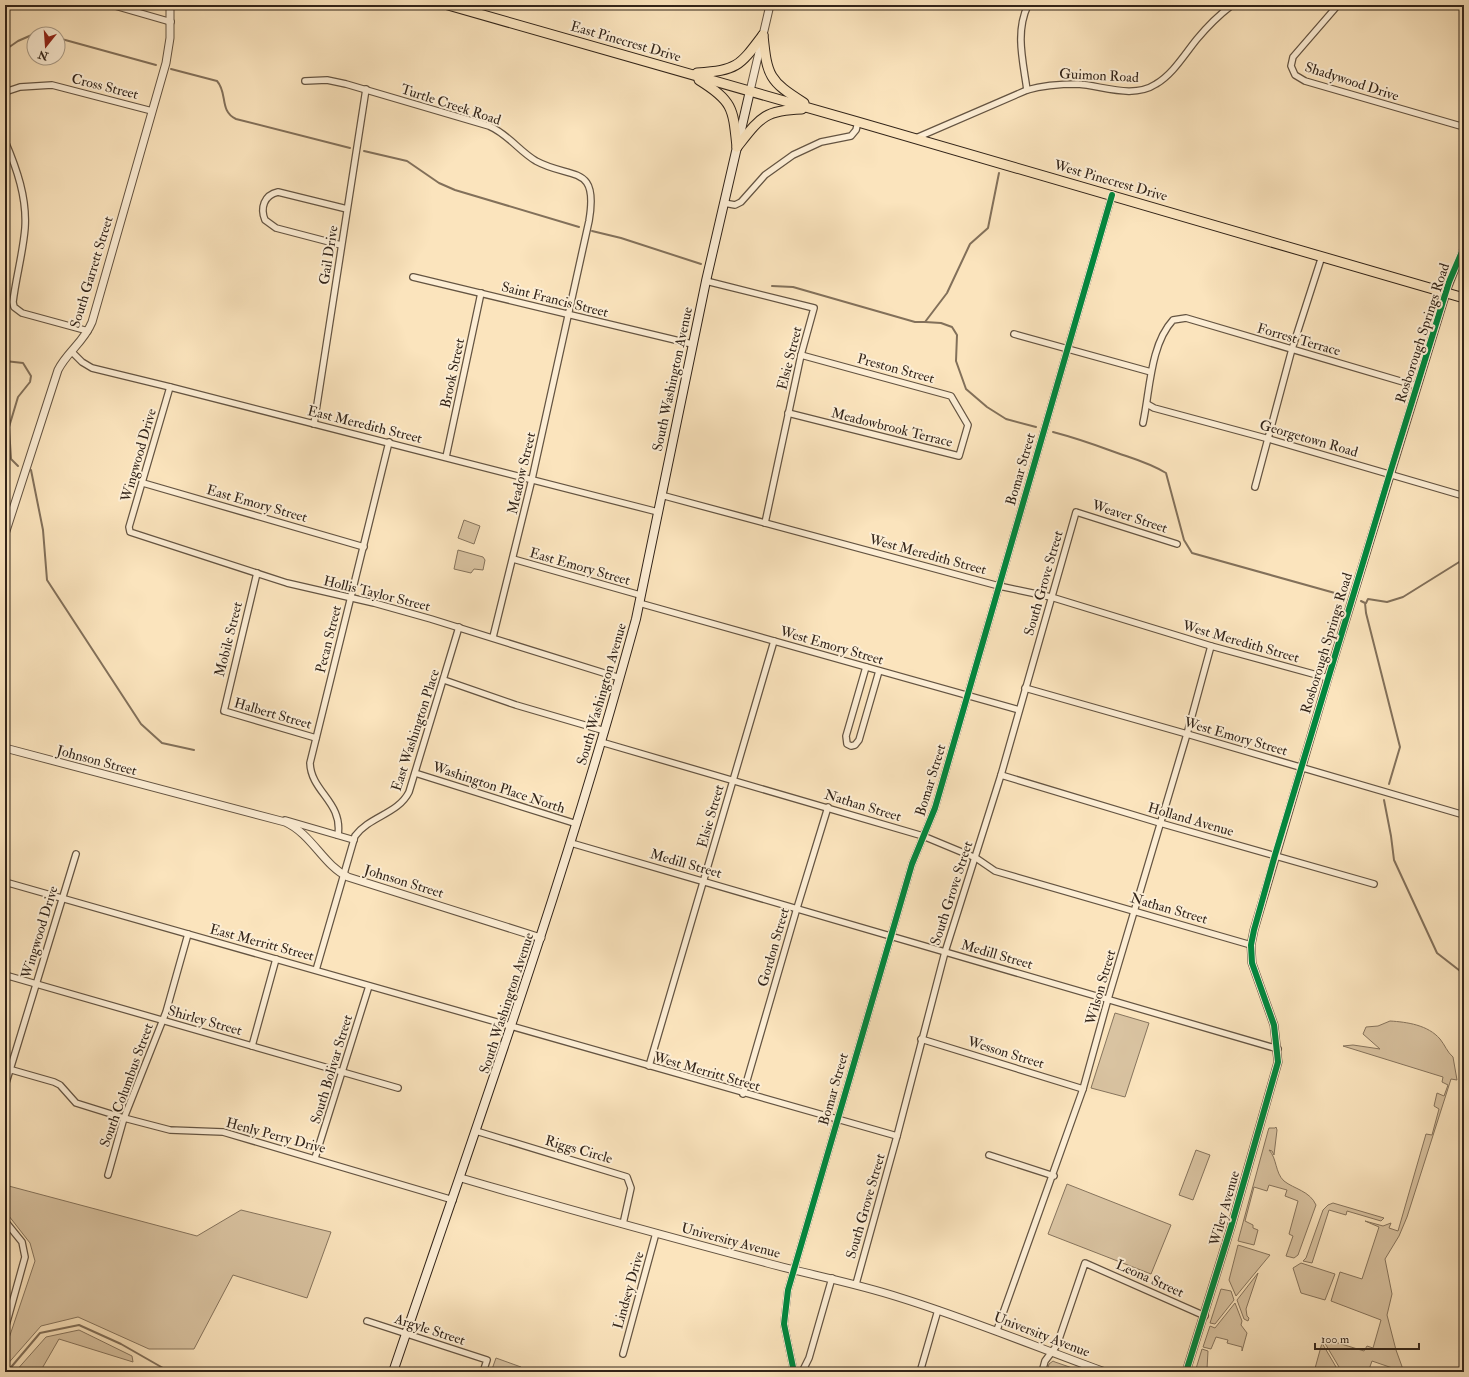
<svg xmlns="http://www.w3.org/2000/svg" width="1469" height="1377" font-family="'IM FELL Double Pica',serif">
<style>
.green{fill:#d9c3a1;stroke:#86745d}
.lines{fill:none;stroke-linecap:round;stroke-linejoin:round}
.stream{stroke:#82705a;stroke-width:2}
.minor-casing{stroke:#645442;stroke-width:8}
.tertiary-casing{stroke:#645442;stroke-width:9}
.secondary-casing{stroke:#322419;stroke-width:10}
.primary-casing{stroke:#322419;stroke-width:11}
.minor{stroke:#fcedd4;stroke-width:5.5}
.tertiary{stroke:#fcedd4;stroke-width:7}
.secondary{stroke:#fcedd4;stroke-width:8}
.primary{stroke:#fbe4bd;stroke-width:9}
.cycleway-casing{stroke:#fcedd4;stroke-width:8}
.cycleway{stroke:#00873e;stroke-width:6}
.labels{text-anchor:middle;stroke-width:4;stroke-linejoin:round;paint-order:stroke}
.street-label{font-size:14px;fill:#322419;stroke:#fcedd4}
</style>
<rect width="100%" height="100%" fill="#fbe4bd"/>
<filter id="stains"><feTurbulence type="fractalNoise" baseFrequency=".005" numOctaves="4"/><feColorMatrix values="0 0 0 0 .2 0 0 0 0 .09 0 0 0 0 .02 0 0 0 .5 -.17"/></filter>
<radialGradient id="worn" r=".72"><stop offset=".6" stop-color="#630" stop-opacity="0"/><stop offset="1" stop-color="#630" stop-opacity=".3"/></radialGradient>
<!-- green -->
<g class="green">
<polygon points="464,520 480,526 474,544 458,538"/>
<polygon points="458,550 483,557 485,560 483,570 474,569 471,573 454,569"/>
<polygon points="1115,1013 1149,1023 1125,1097 1091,1088"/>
<path d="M1390,1021C1407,1022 1428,1025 1440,1039C1445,1045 1447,1052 1453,1057L1457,1080L1451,1079L1407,1217L1399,1236L1385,1259L1392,1294L1387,1315L1396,1350L1404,1372L1372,1361L1368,1372H1342L1323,1340L1325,1339L1364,1351L1367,1346L1373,1348L1381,1320L1331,1301L1340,1272L1362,1279L1379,1227L1365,1221L1383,1226L1391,1223L1389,1228L1398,1231L1426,1134L1432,1135L1439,1109L1434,1106L1437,1093L1444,1096L1448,1085L1442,1082L1443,1077L1343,1046L1353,1045L1380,1049L1363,1034L1366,1027L1378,1026Z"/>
<path d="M1276,1127L1277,1130L1274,1155L1272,1151L1269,1150C1277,1158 1275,1173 1284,1181C1294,1189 1310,1191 1316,1205L1298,1255L1294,1258L1286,1256L1293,1236L1289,1234L1298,1201L1285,1196L1287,1190L1269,1185L1267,1191L1254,1187L1245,1221L1253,1225V1228L1258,1230L1254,1245L1238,1241L1268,1131L1269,1128H1275Z"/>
<polygon points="1196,1150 1210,1155 1193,1200 1179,1195"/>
<polygon points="1067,1184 1171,1225 1151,1274 1048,1234"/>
<polygon points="5,1185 197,1236 241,1210 331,1232 307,1298 233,1275 194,1349 149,1349 78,1317 41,1326 5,1367 5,1345 7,1344 35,1261 30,1243 5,1211"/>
<polygon points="1333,1203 1384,1218 1381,1221 1347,1211 1346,1215 1329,1210 1312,1263 1303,1261 1306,1258 1323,1210 1328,1205"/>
<polygon points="1238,1245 1270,1255 1236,1296 1229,1280"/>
<polygon points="1301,1263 1335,1274 1325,1300 1301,1293 1293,1268"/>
<polygon points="1258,1273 1246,1309 1247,1316 1249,1318 1248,1321 1244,1319 1237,1300"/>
<polygon points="1221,1289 1231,1291 1234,1300 1215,1324 1210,1323"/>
<polygon points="1235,1303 1242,1321 1241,1325 1247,1333 1242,1351 1242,1347 1227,1343 1228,1340 1216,1337 1211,1349 1203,1347 1210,1326 1215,1328"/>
<polygon points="79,1330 132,1356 133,1362 59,1339 40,1372 15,1372 46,1337"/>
<polygon points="1322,1343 1339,1372 1314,1372"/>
<polygon points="1202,1349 1208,1351 1207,1369 1203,1370 1204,1372 1195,1372"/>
<polygon points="496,1358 521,1367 522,1372 491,1372"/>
<polygon points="1053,1361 1055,1362 1084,1372 1047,1372 1049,1364"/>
</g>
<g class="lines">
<!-- stream -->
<g class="stream">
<polyline points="36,34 44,34"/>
<polyline points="58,38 156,65"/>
<polyline points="5,50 18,41 34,34"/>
<path d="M171,69L217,81C228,93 219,111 236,119L350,148"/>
<polyline points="364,151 407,161 439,183 455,190 579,227"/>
<polyline points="592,231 621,238 701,264"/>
<polyline points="772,286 793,287 915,322 925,322 947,293 970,244 988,228 999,173"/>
<polyline points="925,322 941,323 952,327 957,335 956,361 966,389 987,407 1006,419 1036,427"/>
<polyline points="5,361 23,363 31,376 30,382 18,397 9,427 11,459 18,466"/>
<path d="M1053,432C1072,437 1090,443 1109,450C1130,458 1146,461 1166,473L1184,540L1192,553L1342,595"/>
<polyline points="31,470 43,530 47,580 141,724 162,743 194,750"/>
<polyline points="1361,601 1365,603 1366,613 1400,747 1389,784"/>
<polyline points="1366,603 1368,599 1387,602 1403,597 1464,559"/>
<polyline points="1384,800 1391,836 1394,860 1437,953 1464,974"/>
<polyline points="7,1372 40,1333 79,1325 121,1344 170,1372"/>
</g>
<!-- minor casing -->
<g class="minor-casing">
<g id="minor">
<polyline points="112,5 171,22"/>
<polyline points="1338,5 1293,57 1291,66 1295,75 1305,81 1464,127"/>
<path d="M305,81L327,80L346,84L489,126C508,134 519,151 536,161C571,180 599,163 589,221L532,479L493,637"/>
<path d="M1027,90C1023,61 1015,32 1028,5"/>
<polyline points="5,92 20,87 52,85 152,111"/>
<path d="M916,138L1027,90C1044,85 1061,84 1078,84C1103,86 1133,99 1156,84C1173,74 1184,55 1197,39C1207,27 1219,15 1232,5"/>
<path d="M5,141C17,169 27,198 25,228C23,253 16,277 13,302L14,307L22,313L88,331"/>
<polyline points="724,203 735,205 741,202 765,175 793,155 821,142 851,136 856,130 858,122"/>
<path d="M341,245L276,228L265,220C260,208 264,195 278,192L347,209"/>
<polyline points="413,277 692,344"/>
<polyline points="706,281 814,308 801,355 765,523"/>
<polyline points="1446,293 1464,247"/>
<polyline points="1014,334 1151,372"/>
<polyline points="72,352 82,362 92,368 170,387 658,512"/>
<polyline points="170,387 129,527 130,532 287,583 374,603 431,619 620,678"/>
<polyline points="1147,404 1154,408 1269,439 1464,496"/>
<polyline points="788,413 959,456 968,425 951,396 801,355"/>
<path d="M1143,423C1150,391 1150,345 1173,320L1186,318L1417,386"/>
<polyline points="314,424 366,89"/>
<polyline points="446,457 481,293"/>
<polyline points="143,483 364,547"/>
<polyline points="1255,487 1292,349 1322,256"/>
<polyline points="661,495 999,586 1051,597 1211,646 1328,678"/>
<polyline points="513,559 640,595"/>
<polyline points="257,573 224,711 316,738"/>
<polyline points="639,603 1019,710"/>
<polyline points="866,667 846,736 847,744 851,746 855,745 859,740 879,671"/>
<polyline points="444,680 516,705 605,731"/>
<polyline points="1025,688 1187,734 1464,815"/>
<polyline points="601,742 923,836 976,858 995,871 1251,945"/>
<polyline points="415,773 577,824"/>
<polyline points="1001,775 1160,823 1374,884"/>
<polyline points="285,820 354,840"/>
<path d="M338,835C343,802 311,792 310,763L389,442"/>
<polyline points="571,843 1278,1049"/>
<polyline points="5,882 897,1136"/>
<path d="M316,970L355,836C370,816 398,814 409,792L459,627"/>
<polyline points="5,975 398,1088"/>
<polyline points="921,1039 1083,1089"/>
<polyline points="252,1046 276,959"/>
<polyline points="649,1066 774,641"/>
<polyline points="5,1068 54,1082 60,1085 76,1103 124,1118 170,1130 223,1132 453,1200"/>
<polyline points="5,1086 76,854"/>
<polyline points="743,1094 797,908 828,807"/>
<polyline points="476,1131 627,1177 631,1188 623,1224"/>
<polyline points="989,1155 1054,1176"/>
<polyline points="315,1158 369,986"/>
<polyline points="108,1175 124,1118 166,1012 188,934"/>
<polyline points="5,1221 22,1242 25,1257 5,1329"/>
<polyline points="856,1284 897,1136 945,952 1001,775 1076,512 1177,544"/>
<polyline points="367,1321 487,1360 483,1372"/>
<polyline points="997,1330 1083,1089 1108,999 1187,734 1211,646"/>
<polyline points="623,1354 656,1233"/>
<polyline points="794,1372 784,1324 788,1290 912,864 935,808 1112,195"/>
<polyline points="802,1372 809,1358 832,1278"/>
<polyline points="920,1372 938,1310"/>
<polyline points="1042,1372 1045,1361 1057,1345 1085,1263 1205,1316"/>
</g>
</g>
<!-- tertiary casing -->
<g class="tertiary-casing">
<g id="tertiary">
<polyline points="750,91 770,5"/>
<path d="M5,534L58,370C67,352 84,342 92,322L166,63L170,38V5"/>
<path d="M5,748L285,822C312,834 323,865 348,877L541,938"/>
<path d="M461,1178C563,1208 665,1236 767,1263C811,1275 855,1283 898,1297C969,1319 1036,1347 1105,1372"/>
<polyline points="1186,1372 1231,1227 1278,1062 1274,1025 1252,963 1251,945 1254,930 1328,678 1446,293"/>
</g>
</g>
<!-- secondary casing -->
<g class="secondary-casing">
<path id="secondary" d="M393,1372C473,1136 557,902 624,662L636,619L706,281L750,91"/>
</g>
<!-- primary casing -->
<g class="primary-casing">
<g id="primary">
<polyline points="448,5 858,122 1464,298"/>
<path d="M763,35C767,76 769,81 804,103"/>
<path d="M697,73C737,70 739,67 763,35"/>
<path d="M699,80C733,101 733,108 737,147"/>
<path d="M737,147C760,118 764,110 802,109"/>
</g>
</g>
<!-- minor -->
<use href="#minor" class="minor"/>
<!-- tertiary -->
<use href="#tertiary" class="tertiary"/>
<!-- secondary -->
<use href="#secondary" class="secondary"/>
<!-- primary -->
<use href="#primary" class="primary"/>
<!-- cycleway casing -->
<g class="cycleway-casing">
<g id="cycleway">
<polyline points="794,1372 784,1324 788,1290 912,864 935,808 1112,195"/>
<polyline points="1186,1372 1231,1227 1278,1062 1274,1025 1252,963 1251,945 1254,930 1275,855 1390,473 1449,282 1464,247"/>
</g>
</g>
<!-- cycleway -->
<use href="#cycleway" class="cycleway"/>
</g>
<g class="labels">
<!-- street labels -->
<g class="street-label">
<text transform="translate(626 41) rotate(16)" y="5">East Pinecrest Drive</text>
<text transform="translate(1099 75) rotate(3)" y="5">Guimon Road</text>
<text transform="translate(1352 81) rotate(18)" y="5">Shadywood Drive</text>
<text transform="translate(105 86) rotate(14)" y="5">Cross Street</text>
<text transform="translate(451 104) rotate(18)" y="5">Turtle Creek Road</text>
<text transform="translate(1111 180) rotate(16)" y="5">West Pinecrest Drive</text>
<text transform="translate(328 255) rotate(-81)" y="5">Gail Drive</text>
<text transform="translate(91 272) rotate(-73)" y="5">South Garrett Street</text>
<text transform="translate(555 299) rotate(14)" y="5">Saint Francis Street</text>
<text transform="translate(1422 333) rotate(-72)" y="5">Rosborough Springs Road</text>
<text transform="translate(1299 339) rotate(16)" y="5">Forrest Terrace</text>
<text transform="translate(789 358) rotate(-76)" y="5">Elsie Street</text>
<text transform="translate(896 368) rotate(15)" y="5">Preston Street</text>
<text transform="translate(452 373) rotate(-78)" y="5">Brook Street</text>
<text transform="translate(672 379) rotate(-78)" y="5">South Washington Avenue</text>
<text transform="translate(365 424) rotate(14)" y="5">East Meredith Street</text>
<text transform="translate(892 427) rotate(14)" y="5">Meadowbrook Terrace</text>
<text transform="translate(1309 438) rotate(16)" y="5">Georgetown Road</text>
<text transform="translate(138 455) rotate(-74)" y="5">Wingwood Drive</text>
<text transform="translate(1020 469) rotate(-74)" y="5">Bomar Street</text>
<text transform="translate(521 473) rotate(-77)" y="5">Meadow Street</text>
<text transform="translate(257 503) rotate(16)" y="5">East Emory Street</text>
<text transform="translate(1130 516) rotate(18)" y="5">Weaver Street</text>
<text transform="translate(928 554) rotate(15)" y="5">West Meredith Street</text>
<text transform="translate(580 566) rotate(16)" y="5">East Emory Street</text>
<text transform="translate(1043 583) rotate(-74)" y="5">South Grove Street</text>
<text transform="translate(377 593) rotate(14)" y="5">Hollis Taylor Street</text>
<text transform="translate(228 639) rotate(-76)" y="5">Mobile Street</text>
<text transform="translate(328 639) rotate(-76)" y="5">Pecan Street</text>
<text transform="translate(1241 641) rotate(16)" y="5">West Meredith Street</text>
<text transform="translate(1326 643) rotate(-73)" y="5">Rosborough Springs Road</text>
<text transform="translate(832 645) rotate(16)" y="5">West Emory Street</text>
<text transform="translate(601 694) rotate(-74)" y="5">South Washington Avenue</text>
<text transform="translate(273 713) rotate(16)" y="5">Halbert Street</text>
<text transform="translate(415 730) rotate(-72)" y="5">East Washington Place</text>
<text transform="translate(1236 736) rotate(16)" y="5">West Emory Street</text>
<text transform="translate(97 760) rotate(15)" y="5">Johnson Street</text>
<text transform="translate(930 780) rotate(-73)" y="5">Bomar Street</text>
<text transform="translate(499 787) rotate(18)" y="5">Washington Place North</text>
<text transform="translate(863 805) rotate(17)" y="5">Nathan Street</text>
<text transform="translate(710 816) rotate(-74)" y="5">Elsie Street</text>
<text transform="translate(1191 819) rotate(16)" y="5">Holland Avenue</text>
<text transform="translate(686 863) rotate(16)" y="5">Medill Street</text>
<text transform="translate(404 881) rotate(17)" y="5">Johnson Street</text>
<text transform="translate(951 893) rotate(-72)" y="5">South Grove Street</text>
<text transform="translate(1169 908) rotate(16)" y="5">Nathan Street</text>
<text transform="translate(39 932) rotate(-73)" y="5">Wingwood Drive</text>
<text transform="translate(262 942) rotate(15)" y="5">East Merritt Street</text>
<text transform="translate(773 947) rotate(-74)" y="5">Gordon Street</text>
<text transform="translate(997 954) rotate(16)" y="5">Medill Street</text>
<text transform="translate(1100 987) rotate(-74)" y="5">Wilson Street</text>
<text transform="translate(506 1003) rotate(-72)" y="5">South Washington Avenue</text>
<text transform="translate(205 1020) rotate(16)" y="5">Shirley Street</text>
<text transform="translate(1006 1052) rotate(17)" y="5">Wesson Street</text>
<text transform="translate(331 1069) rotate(-73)" y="5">South Bolivar Street</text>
<text transform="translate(707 1071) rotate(16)" y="5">West Merritt Street</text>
<text transform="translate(126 1085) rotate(-70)" y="5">South Columbus Street</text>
<text transform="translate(833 1089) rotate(-74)" y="5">Bomar Street</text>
<text transform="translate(276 1135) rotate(15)" y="5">Henly Perry Drive</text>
<text transform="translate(579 1149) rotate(16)" y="5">Riggs Circle</text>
<text transform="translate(865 1206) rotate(-74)" y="5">South Grove Street</text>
<text transform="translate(1224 1208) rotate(-74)" y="5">Wiley Avenue</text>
<text transform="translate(731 1240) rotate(15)" y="5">University Avenue</text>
<text transform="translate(1150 1278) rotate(24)" y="5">Leona Street</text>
<text transform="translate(628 1290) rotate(-74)" y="5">Lindsey Drive</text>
<text transform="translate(430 1329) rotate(18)" y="5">Argyle Street</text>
<text transform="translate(1042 1334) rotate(21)" y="5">University Avenue</text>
</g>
</g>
<!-- margin -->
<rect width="1469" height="1377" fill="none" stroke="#fbe4bd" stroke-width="20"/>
<rect x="6" y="6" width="1457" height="1365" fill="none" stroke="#322419" stroke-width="2"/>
<rect x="10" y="10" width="1449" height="1357" fill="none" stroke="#322419"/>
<!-- north arrow -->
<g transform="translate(46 46) rotate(197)"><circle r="19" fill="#fcedd4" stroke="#ab9d89"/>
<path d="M0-3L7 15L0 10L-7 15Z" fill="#8f2418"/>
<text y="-6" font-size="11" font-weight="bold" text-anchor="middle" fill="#322419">N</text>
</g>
<!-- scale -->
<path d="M1315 1343v6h104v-6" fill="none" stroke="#322419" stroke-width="2"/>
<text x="1321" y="1343" font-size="12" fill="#322419" stroke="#fcedd4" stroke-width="3" paint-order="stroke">100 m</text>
<rect width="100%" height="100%" filter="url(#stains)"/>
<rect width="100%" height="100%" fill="url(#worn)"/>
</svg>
